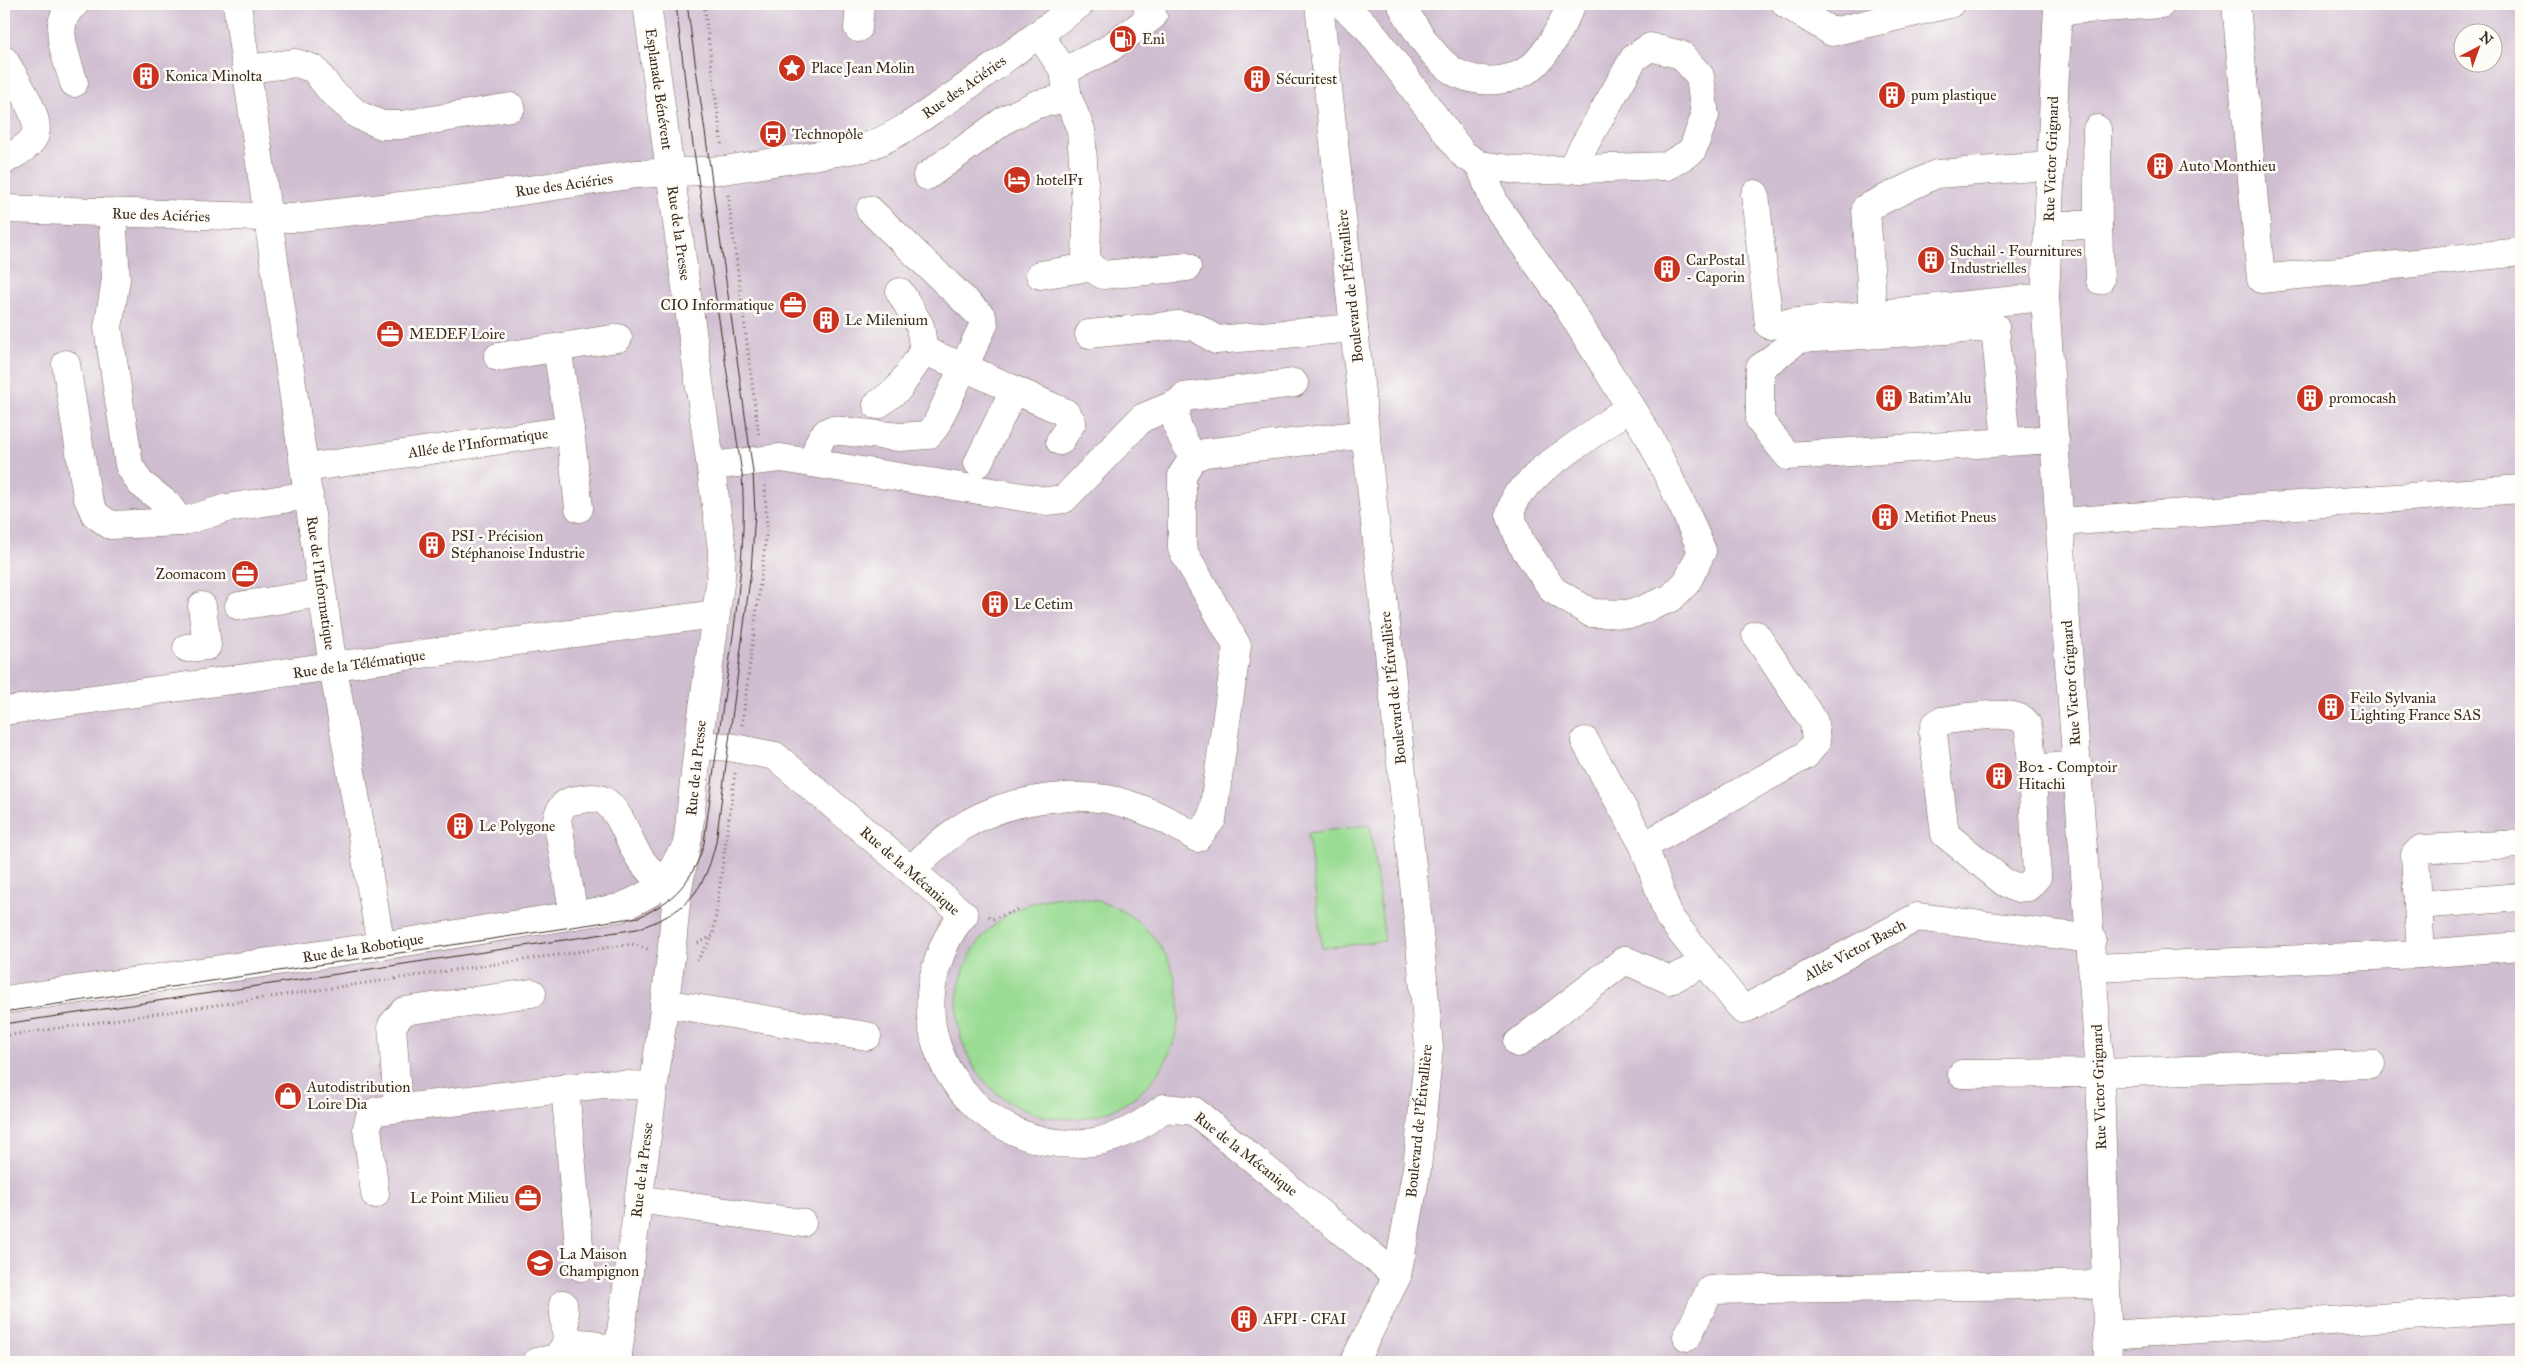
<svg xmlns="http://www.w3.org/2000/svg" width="2525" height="1366" font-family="'IM FELL Great Primer',serif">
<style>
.industrial{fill:#cfbdd0;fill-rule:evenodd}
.green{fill:#9adc93;stroke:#6a8358}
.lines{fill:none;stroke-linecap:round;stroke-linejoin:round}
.minor-casing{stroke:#796956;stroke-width:29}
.path{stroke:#796956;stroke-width:3;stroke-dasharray:1 4;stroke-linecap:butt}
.minor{stroke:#fff;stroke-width:28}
.tram{stroke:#3b2a1e;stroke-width:1}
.labels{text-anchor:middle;stroke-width:5;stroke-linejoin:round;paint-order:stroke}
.poi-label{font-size:15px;fill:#3b2a1e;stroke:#fdfcf7;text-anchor:start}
.street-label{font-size:15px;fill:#3b2a1e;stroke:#fdfcf7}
</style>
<rect width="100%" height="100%" fill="#fdfcf7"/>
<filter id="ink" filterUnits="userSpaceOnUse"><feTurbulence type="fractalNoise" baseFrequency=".02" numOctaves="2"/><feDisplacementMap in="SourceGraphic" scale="10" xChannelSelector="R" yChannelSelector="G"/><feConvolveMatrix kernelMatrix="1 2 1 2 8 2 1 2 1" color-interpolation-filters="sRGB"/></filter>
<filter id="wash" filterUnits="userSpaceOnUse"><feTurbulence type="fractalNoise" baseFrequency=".0096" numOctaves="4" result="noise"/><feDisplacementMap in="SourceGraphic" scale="20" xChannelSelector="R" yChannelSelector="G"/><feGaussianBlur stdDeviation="1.12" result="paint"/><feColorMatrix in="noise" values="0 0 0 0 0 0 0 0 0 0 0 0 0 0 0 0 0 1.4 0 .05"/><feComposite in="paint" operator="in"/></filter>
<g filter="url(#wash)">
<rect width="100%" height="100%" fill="#ecdfbd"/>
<!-- industrial -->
<path class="industrial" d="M4,4H2521V1362H4ZM2462,32H2492V62H2462Z"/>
<!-- green -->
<g class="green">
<polygon points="1370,825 1385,941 1322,948 1308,833"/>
<circle cx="1068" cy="1008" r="111"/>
</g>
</g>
<g filter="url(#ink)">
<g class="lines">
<!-- minor casing -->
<g class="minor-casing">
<g id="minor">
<polyline points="237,4 333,667 381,946"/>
<polyline points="1319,4 1418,921 1429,1047 1417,1168 1397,1276 1354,1362"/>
<polyline points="1341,4 1368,28 1463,154 1480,165 1524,171 1667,166 1692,151 1705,116 1700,76 1681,55 1650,47 1634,58 1570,170"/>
<path d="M1401,4C1412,24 1426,47 1443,63C1466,86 1510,86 1534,65C1551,49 1561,25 1572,4"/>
<polyline points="1786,4 1832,32 1950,4"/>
<polyline points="2058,4 2045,297 2066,623 2100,1073 2108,1362"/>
<polyline points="2236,4 2261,279 2521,252"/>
<polyline points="2058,11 2161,4"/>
<polyline points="858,28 860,4"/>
<polyline points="1039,34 1064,71 1107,50 1153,16 1146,4"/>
<path d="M4,60C13,76 44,120 34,137C28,148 14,154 4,161"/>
<polyline points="247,69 296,63 314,69 331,91 358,115 382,125 401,125 511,107"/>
<polyline points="1064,71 1068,98 1081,130 1087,224 1086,256 1090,267 1103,275 1187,267"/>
<path d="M74,83C67,58 49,22 75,4"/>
<polyline points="1480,165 1495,204 1566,304 1651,440 1686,513 1702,551 1687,582 1671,598 1632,614 1591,613 1553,590 1521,543 1510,514 1516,496 1544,468 1630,407"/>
<polyline points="927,176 1006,119 1037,104 1068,98"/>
<polyline points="1755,194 1769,325 2045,297"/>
<path d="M4,209L291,218L474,198L636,174L724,170L863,148C894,138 919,119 946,101C991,70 1035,36 1080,4"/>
<polyline points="112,213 116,279 108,328 129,465 140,483 167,504 181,522 227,508 309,495"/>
<polyline points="2049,225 2098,225 2097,129"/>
<polyline points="2098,225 2100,280"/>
<polyline points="1040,275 1090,267"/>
<polyline points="900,292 920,326 924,351"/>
<polyline points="1873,314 1866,208 1936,174 2051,166"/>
<polyline points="1089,334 1178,325 1196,327 1216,340 1354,328"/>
<polyline points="498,357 618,338"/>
<polyline points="66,364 87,496 95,514 110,525 181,522"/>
<polyline points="877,405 898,389 924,351 964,367 1066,413 1072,422 1060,441"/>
<polyline points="570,430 579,508"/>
<polyline points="2006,442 1995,327 1799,339 1760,368 1760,421 1788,456 2055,439"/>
<path d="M1193,458C1183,438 1165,414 1184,397L1294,383"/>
<path d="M814,463C817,450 818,435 831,430L900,437L928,435L935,427L984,324L982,317L870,210"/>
<polyline points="978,463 1014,390"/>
<polyline points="711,466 781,458 1047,501 1064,499 1142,418 1176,404"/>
<polyline points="305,468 570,430 557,348"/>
<polyline points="2060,522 2521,489"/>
<polyline points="239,606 322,593"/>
<polyline points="187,648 207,646 202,606"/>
<polyline points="4,711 715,614"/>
<polyline points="1585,741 1644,846 1669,917 1743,1010 1917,917 2092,939"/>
<path d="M698,745L729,747L775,756L964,915C949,931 942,948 936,968C907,1065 996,1157 1093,1142C1120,1138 1143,1125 1164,1108L1194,1111L1397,1276"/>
<path d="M2032,769L2037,877L2028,887L2015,888L2004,882L1945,834L1933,733L1935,725L1941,721C1958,719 2016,707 2026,723C2031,731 2031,759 2032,769L2078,765"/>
<polyline points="1644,846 1806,755 1816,742 1814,722 1756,635"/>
<path d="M910,870C933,849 958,825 987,814C1021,799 1069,793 1107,799C1138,805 1171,821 1197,838L1212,819L1237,646L1182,549V475L1193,458L1205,453L1366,434"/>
<polyline points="2418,905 2521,897"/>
<path d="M574,915L557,819C560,808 564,801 577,800C587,798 598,796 606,802C621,814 627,836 636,852C643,865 653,874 663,884"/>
<polyline points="2421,954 2415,855 2421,849 2521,844"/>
<polyline points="2093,968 2421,954 2521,946"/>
<path d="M4,1000L381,946L619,908C648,896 666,887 679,857"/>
<polyline points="664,1003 867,1036"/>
<polyline points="1518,1043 1625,960 1670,980 1705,963"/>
<polyline points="1962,1074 2100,1073 2371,1064"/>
<polyline points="565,1088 581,1267"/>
<polyline points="398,1108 392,1025 404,1011 532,993"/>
<polyline points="375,1194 367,1128 370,1116 377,1111 603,1084 653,1086"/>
<polyline points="638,1199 802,1223"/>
<polyline points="563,1304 567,1342 592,1344 618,1354"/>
<polyline points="2107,1335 2521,1309"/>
<polyline points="1687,1337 1710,1290 2105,1284"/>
<polyline points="537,1362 557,1358 567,1342"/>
<polyline points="617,1362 671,956 677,893 688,837 698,745 721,577 722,549 647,4"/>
</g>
</g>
<!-- path -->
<g class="path">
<polyline points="704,4 722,147"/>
<polyline points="728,195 759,437"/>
<polyline points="742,725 767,529 765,485"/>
<polyline points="989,916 992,919 1021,909"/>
<polyline points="698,943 713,936 735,773"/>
<polyline points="697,961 712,937"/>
<polyline points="4,1036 632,944 648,949"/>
</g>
<!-- minor -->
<use href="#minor" class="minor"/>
<!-- tram -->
<g class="tram">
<path d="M4,1012L639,917C673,902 694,880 704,843C711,791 718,738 726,685C736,615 747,545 742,474L691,131L676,4"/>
<path d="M4,1024L637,929C686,912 704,893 716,842L751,571L755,513L753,472L687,4"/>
</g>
</g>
</g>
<!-- icons -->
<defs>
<g id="fuel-disc" transform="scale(1.4375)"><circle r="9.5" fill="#c8321e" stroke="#fdfcf7"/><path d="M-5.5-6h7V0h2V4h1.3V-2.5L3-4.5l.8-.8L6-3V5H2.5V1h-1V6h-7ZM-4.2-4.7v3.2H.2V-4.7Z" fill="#fff"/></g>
<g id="sight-disc" transform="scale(1.4375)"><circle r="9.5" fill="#c8321e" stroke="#fdfcf7"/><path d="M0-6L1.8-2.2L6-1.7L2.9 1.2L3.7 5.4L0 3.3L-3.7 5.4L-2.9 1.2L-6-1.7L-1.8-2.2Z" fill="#fff"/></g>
<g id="building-disc" transform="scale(1.4375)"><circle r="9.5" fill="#c8321e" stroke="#fdfcf7"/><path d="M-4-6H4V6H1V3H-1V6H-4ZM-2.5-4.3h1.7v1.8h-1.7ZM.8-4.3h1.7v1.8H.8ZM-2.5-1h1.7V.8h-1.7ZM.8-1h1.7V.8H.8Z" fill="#fff"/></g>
<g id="bus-disc" transform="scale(1.4375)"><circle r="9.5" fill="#c8321e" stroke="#fdfcf7"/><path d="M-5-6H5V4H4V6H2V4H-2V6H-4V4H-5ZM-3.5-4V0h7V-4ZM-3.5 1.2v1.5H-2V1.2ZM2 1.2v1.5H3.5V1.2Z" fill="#fff"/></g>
<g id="hotel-disc" transform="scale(1.4375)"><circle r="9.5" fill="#c8321e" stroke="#fdfcf7"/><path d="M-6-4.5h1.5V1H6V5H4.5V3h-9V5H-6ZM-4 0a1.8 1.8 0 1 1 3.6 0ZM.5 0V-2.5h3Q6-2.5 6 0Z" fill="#fff"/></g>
<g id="office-disc" transform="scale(1.4375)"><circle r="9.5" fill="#c8321e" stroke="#fdfcf7"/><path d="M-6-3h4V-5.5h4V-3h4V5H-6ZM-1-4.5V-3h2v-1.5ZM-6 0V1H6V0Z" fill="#fff"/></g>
<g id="shop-disc" transform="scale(1.4375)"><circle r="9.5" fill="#c8321e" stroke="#fdfcf7"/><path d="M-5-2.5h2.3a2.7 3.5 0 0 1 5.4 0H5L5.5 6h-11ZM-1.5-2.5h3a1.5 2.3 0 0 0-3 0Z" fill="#fff"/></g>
<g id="school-disc" transform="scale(1.4375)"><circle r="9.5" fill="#c8321e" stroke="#fdfcf7"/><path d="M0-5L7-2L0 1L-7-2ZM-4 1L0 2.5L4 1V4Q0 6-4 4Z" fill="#fff"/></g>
</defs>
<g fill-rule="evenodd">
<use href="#fuel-disc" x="1123" y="39"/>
<use href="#sight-disc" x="792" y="68"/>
<use href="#building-disc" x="146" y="76"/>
<use href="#building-disc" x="1257" y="79"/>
<use href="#building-disc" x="1892" y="95"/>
<use href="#bus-disc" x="773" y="134"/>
<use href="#building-disc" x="2160" y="166"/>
<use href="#hotel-disc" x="1017" y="180"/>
<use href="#building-disc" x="1931" y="260"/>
<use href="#building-disc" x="1667" y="269"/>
<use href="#office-disc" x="793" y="305"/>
<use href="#building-disc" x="826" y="320"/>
<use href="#office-disc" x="390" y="334"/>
<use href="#building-disc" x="1889" y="398"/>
<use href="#building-disc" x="2310" y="398"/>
<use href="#building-disc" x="1885" y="517"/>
<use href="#building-disc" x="432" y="545"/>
<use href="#office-disc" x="245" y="574"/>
<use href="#building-disc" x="995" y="604"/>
<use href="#building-disc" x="2331" y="707"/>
<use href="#building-disc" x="1999" y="776"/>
<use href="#building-disc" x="460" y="826"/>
<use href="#shop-disc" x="288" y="1096"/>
<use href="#office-disc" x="528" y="1198"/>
<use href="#school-disc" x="540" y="1263"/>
<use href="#building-disc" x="1244" y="1319"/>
</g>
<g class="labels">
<!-- poi labels -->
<g class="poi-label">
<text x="1142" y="44">Eni</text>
<text x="811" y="73">Place Jean Molin</text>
<text x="165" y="81">Konica Minolta</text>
<text x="1276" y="84">Sécuritest</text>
<text x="1911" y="100">pum plastique</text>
<text x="792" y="139">Technopôle</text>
<text x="2179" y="171">Auto Monthieu</text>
<text x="1036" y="185">hotelF1</text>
<text x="1950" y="256">Suchail - Fournitures<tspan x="1950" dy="17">Industrielles</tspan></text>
<text x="1686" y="265">CarPostal<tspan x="1686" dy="17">- Caporin</tspan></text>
<text x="774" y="310" text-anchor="end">CIO Informatique</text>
<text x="845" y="325">Le Milenium</text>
<text x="409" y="339">MEDEF Loire</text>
<text x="1908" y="403">Batim'Alu</text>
<text x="2329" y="403">promocash</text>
<text x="1904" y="522">Metifiot Pneus</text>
<text x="451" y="541">PSI - Précision<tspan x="451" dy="17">Stéphanoise Industrie</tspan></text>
<text x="226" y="579" text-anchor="end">Zoomacom</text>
<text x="1014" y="609">Le Cetim</text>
<text x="2350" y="703">Feilo Sylvania<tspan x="2350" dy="17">Lighting France SAS</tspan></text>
<text x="2018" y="772">B02 - Comptoir<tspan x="2018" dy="17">Hitachi</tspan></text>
<text x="479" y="831">Le Polygone</text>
<text x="307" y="1092">Autodistribution<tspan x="307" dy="17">Loire Dia</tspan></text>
<text x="509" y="1203" text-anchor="end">Le Point Milieu</text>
<text x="559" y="1259">La Maison<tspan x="559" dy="17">Champignon</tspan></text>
<text x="1263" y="1324">AFPI - CFAI</text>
</g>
<!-- street labels -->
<g class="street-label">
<text transform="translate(964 87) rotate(-35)" y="5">Rue des Aciéries</text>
<text transform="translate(659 89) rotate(82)" y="5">Esplanade Bénévent</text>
<text transform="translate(2051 159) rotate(-88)" y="5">Rue Victor Grignard</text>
<text transform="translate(564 185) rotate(-8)" y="5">Rue des Aciéries</text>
<text transform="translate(161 215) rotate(2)" y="5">Rue des Aciéries</text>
<text transform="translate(679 233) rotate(82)" y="5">Rue de la Presse</text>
<text transform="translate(1350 286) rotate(-96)" y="5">Boulevard de l'Étivallière</text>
<text transform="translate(478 443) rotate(-8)" y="5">Allée de l'Informatique</text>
<text transform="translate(321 583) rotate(82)" y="5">Rue de l'Informatique</text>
<text transform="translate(359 664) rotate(-8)" y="5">Rue de la Télématique</text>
<text transform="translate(2071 683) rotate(-94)" y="5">Rue Victor Grignard</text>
<text transform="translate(1393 688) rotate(-96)" y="5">Boulevard de l'Étivallière</text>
<text transform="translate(696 768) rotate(-84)" y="5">Rue de la Presse</text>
<text transform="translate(910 871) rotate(41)" y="5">Rue de la Mécanique</text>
<text transform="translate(363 948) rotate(-9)" y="5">Rue de la Robotique</text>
<text transform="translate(1855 950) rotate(-28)" y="5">Allée Victor Basch</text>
<text transform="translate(2099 1087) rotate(-92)" y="5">Rue Victor Grignard</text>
<text transform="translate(1419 1121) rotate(-84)" y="5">Boulevard de l'Étivallière</text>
<text transform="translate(1246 1154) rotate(38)" y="5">Rue de la Mécanique</text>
<text transform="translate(642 1170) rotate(-83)" y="5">Rue de la Presse</text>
</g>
</g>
<!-- margin -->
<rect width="2525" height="1366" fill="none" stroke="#fdfcf7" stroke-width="20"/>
<!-- north arrow -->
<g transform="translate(2478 48) rotate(41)"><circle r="24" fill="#fdfcf7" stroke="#afa8a0"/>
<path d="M0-4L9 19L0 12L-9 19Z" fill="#c8321e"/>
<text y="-8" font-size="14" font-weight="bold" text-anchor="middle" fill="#3b2a1e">N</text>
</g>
</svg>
